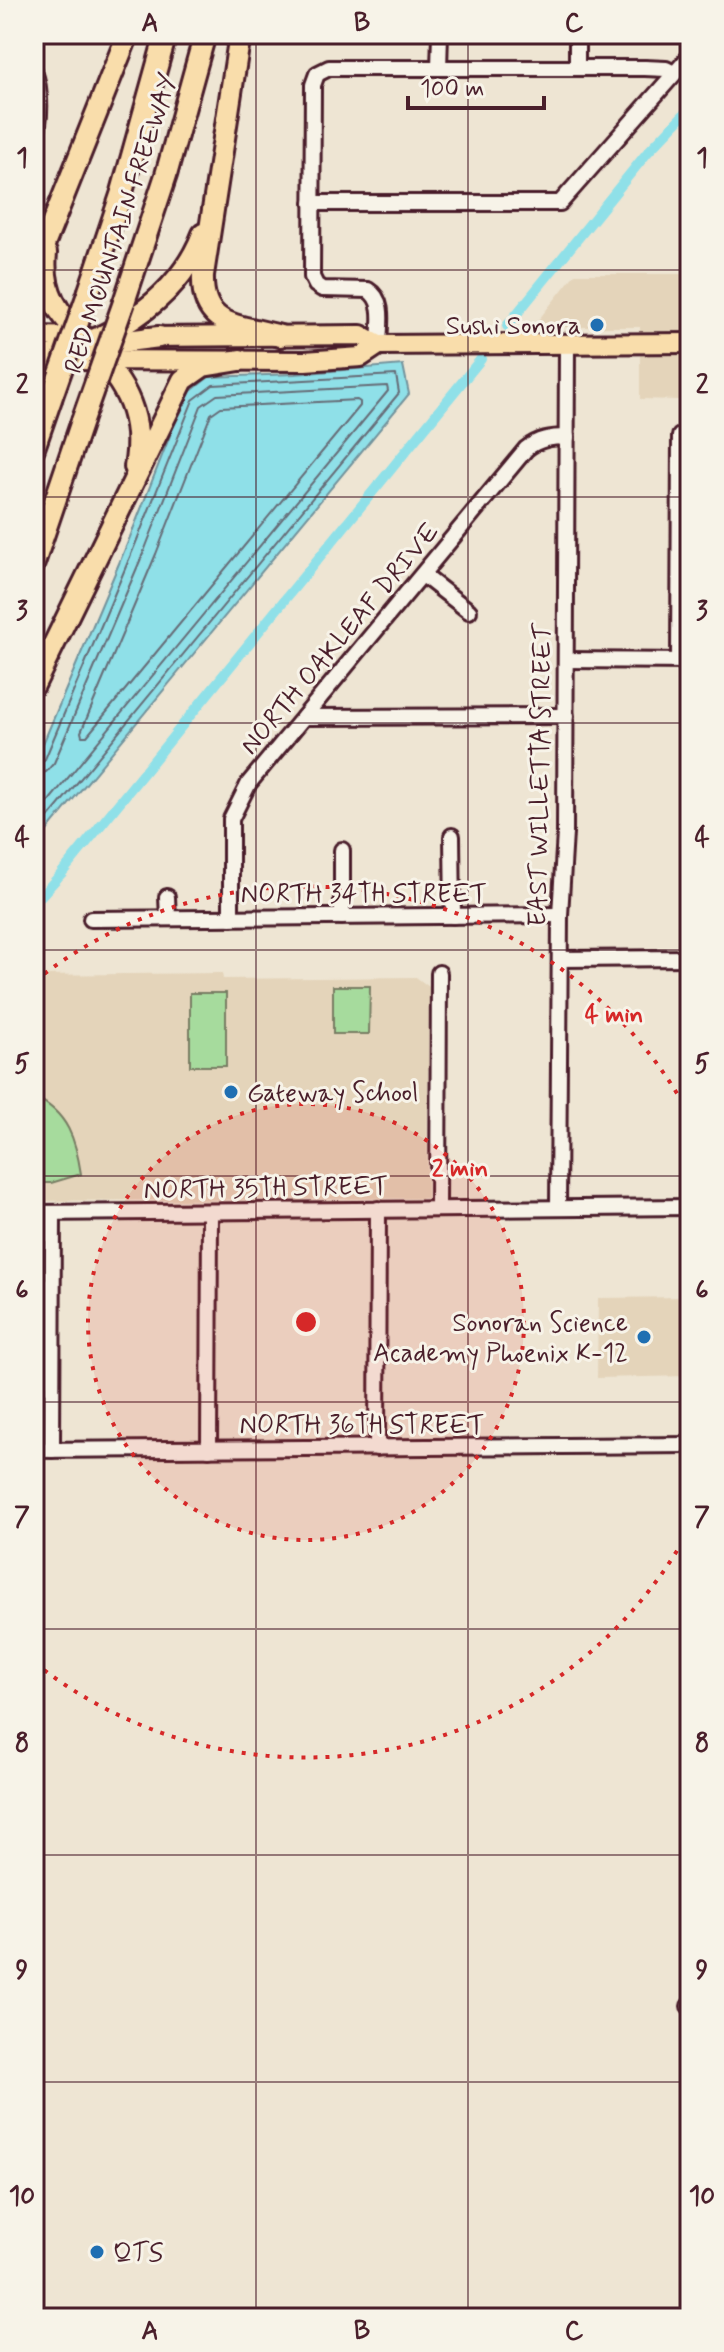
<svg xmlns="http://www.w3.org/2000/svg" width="724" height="2352" font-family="Mynerve,sans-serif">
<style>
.built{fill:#e4d4ba}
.green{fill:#a6db9d;stroke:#787d64;stroke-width:2}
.water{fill:#8fe0e8;stroke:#73939c;stroke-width:2}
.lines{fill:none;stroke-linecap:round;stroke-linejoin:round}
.shore{stroke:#666c77;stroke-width:2}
.canal{stroke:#8fe0e8;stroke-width:10}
.minor-casing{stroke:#4a1f2b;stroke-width:20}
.major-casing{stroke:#4a1f2b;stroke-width:24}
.highway-casing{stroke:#4a1f2b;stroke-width:26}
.minor{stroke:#f7f3e8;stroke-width:14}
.major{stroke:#f9ddab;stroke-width:18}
.highway{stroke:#f9ddab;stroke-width:20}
.highway-bridge-casing{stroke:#4a1f2b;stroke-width:26;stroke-linecap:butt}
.highway-bridge{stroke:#f9ddab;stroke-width:20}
.grid{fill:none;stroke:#4a1f2b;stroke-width:2;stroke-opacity:0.55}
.ring{fill:none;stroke:#d62828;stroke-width:4;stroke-dasharray:4 8}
.poi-dot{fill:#1f6fb2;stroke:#f7f3e8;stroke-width:3}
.labels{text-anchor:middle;stroke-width:6;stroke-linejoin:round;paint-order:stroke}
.street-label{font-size:26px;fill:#4a1f2b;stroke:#f7f3e8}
.poi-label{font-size:26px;fill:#4a1f2b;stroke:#f7f3e8;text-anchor:end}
.centre{fill:#d62828;stroke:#f7f3e8;stroke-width:4}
.ring-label{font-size:24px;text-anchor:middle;font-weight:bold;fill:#d62828;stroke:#f7f3e8;stroke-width:6;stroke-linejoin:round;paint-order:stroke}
.neatline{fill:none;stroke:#4a1f2b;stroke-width:3}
.grid-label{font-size:26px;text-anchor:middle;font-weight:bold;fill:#4a1f2b}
</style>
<rect width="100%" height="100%" fill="#eee5d3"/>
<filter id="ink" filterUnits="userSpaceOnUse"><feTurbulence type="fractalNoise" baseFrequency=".0125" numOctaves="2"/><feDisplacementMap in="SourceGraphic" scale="16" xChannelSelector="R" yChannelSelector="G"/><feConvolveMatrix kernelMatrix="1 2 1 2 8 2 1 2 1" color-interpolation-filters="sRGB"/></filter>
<g filter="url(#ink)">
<!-- built -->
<g class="built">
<polygon points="575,274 690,274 690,425 680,425 679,400 640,399 640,327 537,327 535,324"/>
<polygon points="222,973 223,979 416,977 429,987 427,1198 34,1201 34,975"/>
<polygon points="690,1297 690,1376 597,1378 598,1298"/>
</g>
<!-- green -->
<g class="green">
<polygon points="333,986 370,986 369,1034 333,1034"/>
<rect x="190" y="993" width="36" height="73"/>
<path d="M34,1097C68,1112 76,1141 81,1174L51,1183H34Z"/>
</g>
<!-- water -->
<polygon class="water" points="403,365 409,394 41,838 34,857 34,765 128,542 186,395 209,377 295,374"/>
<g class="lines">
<!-- shore -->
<g class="shore">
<polygon points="357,400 360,402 360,406 87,736 82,736 81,732 156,554 211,414 221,407"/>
<polyline points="34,765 41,763 45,759 135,545 193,400 213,385 396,375 399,393 34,835"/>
<polyline points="34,775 46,772 54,763 145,549 201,406 217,395 387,386 388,391 34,819"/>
</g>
<!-- canal -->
<g class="canal">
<polyline points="507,326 647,153 690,108"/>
<polyline points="34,899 40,897 61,874 481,359"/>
</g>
<!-- minor casing -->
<g class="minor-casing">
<g id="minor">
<polyline points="439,68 440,34"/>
<polyline points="577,68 577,34"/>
<path d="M34,71C41,90 41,122 34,141"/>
<polyline points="312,203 560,203 690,56"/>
<path d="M379,345C379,326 386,301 368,290L322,289L316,285L312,277L313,85L317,74L329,68H645L666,69L674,73"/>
<polyline points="423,575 469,611"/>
<polyline points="566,660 690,661"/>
<polyline points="679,661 680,436"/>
<polyline points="304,717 566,716"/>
<polyline points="452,836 453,916"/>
<polyline points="342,850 342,917"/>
<polyline points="167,897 168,918"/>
<path d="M231,918V819L249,783L526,449C538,439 551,437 567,437"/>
<polyline points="91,919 560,915"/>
<polyline points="560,959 690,958"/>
<polyline points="438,1208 439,973"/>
<polyline points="558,1208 560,915 565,833 567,342"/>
<polyline points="34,1213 690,1207"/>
<polyline points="377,1448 378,1209"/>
<polyline points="209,1449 210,1212"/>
<polyline points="34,1450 690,1445"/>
<polyline points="52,1450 53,1213"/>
<polyline points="689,2006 690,2005"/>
</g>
</g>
<!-- major casing -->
<g class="major-casing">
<g id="major">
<polyline points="34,336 86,337"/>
<polyline points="147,337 361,335 379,345 690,343"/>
<polyline points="54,360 305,361 361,357 379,345"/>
</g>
</g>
<!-- highway casing -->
<g class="highway-casing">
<g id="highway">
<path d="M240,34L203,275C201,329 239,324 280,336"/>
<path d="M46,253C42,291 57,314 85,338"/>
<polyline points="34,270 128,34"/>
<polyline points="89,291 122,192 166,34"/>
<polyline points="124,302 166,175 205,34"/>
<polyline points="103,344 159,337"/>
<path d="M92,351C127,383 144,419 135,467"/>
<path d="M34,360C104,343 176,305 203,234"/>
<polyline points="34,448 51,399"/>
<polyline points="34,563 82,421"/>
<polyline points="34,685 183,380 203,366 240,360"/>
</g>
</g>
<!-- minor -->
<use href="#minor" class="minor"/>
<!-- major -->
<use href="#major" class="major"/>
<!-- highway -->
<use href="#highway" class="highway"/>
<!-- highway-bridge casing -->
<g class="highway-bridge-casing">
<g id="highway-bridge">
<polyline points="51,399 89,291"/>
<polyline points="82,421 124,302"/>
</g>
</g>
<!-- highway-bridge -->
<use href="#highway-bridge" class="highway-bridge"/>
</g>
</g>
<!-- grid -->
<path class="grid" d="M256,34V2318M468,34V2318M34,270H690M34,497H690M34,723H690M34,950H690M34,1176H690M34,1402H690M34,1629H690M34,1855H690M34,2082H690"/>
<!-- distance rings -->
<circle cx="306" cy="1322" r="218" fill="#d62828" fill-opacity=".12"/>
<g class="ring">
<circle cx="306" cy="1322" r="218"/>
<path d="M689 1530A436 436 0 0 1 35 1663M35 981A436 436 0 0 1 689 1114"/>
</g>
<!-- markers -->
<g class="poi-dot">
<circle cx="597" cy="325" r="8"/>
<circle cx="231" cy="1092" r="8"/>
<circle cx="644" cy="1337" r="8"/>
<circle cx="97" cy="2252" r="8"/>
</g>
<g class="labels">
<!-- street labels -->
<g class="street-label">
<text transform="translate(120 223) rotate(-72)" y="9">RED MOUNTAIN FREEWAY</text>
<text transform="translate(339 638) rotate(-50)" y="9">NORTH OAKLEAF DRIVE</text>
<text transform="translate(539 775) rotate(-89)" y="9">EAST WILLETTA STREET</text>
<text x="364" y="902">NORTH 34TH STREET</text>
<text transform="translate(266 1187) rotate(-1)" y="9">NORTH 35TH STREET</text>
<text x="362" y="1433">NORTH 36TH STREET</text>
</g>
<!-- poi labels -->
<g class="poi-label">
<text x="581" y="334">Sushi Sonora</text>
<text x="247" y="1101" text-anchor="start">Gateway School</text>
<text x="628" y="1331">Sonoran Science<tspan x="628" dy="30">Academy Phoenix K-12</tspan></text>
<text x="113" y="2261" text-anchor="start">QTS</text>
</g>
</g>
<circle cx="306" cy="1322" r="12" class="centre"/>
<g class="ring-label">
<text x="614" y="1022">4 min</text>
<text x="460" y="1176">2 min</text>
</g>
<!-- margin -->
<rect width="724" height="2352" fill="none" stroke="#f7f3e8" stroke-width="88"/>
<!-- scale -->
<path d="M408 96v12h136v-12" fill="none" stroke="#4a1f2b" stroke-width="4"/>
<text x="420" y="96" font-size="24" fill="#4a1f2b" stroke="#f7f3e8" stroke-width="6" paint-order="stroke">100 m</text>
<rect x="44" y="44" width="636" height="2264" class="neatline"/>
<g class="grid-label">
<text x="150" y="31">A</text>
<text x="362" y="31">B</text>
<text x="574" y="31">C</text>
<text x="22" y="166">1</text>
<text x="702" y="166">1</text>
<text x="22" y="393">2</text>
<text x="702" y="393">2</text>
<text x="22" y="619">3</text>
<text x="702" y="619">3</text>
<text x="22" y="846">4</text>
<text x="702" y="846">4</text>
<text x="22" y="1072">5</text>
<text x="702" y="1072">5</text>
<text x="22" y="1298">6</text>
<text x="702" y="1298">6</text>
<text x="22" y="1525">7</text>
<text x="702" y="1525">7</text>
<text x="22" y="1751">8</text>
<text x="702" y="1751">8</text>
<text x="22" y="1978">9</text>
<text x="702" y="1978">9</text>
<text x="22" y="2204">10</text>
<text x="702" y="2204">10</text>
<text x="150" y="2339">A</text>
<text x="362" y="2339">B</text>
<text x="574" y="2339">C</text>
</g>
</svg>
